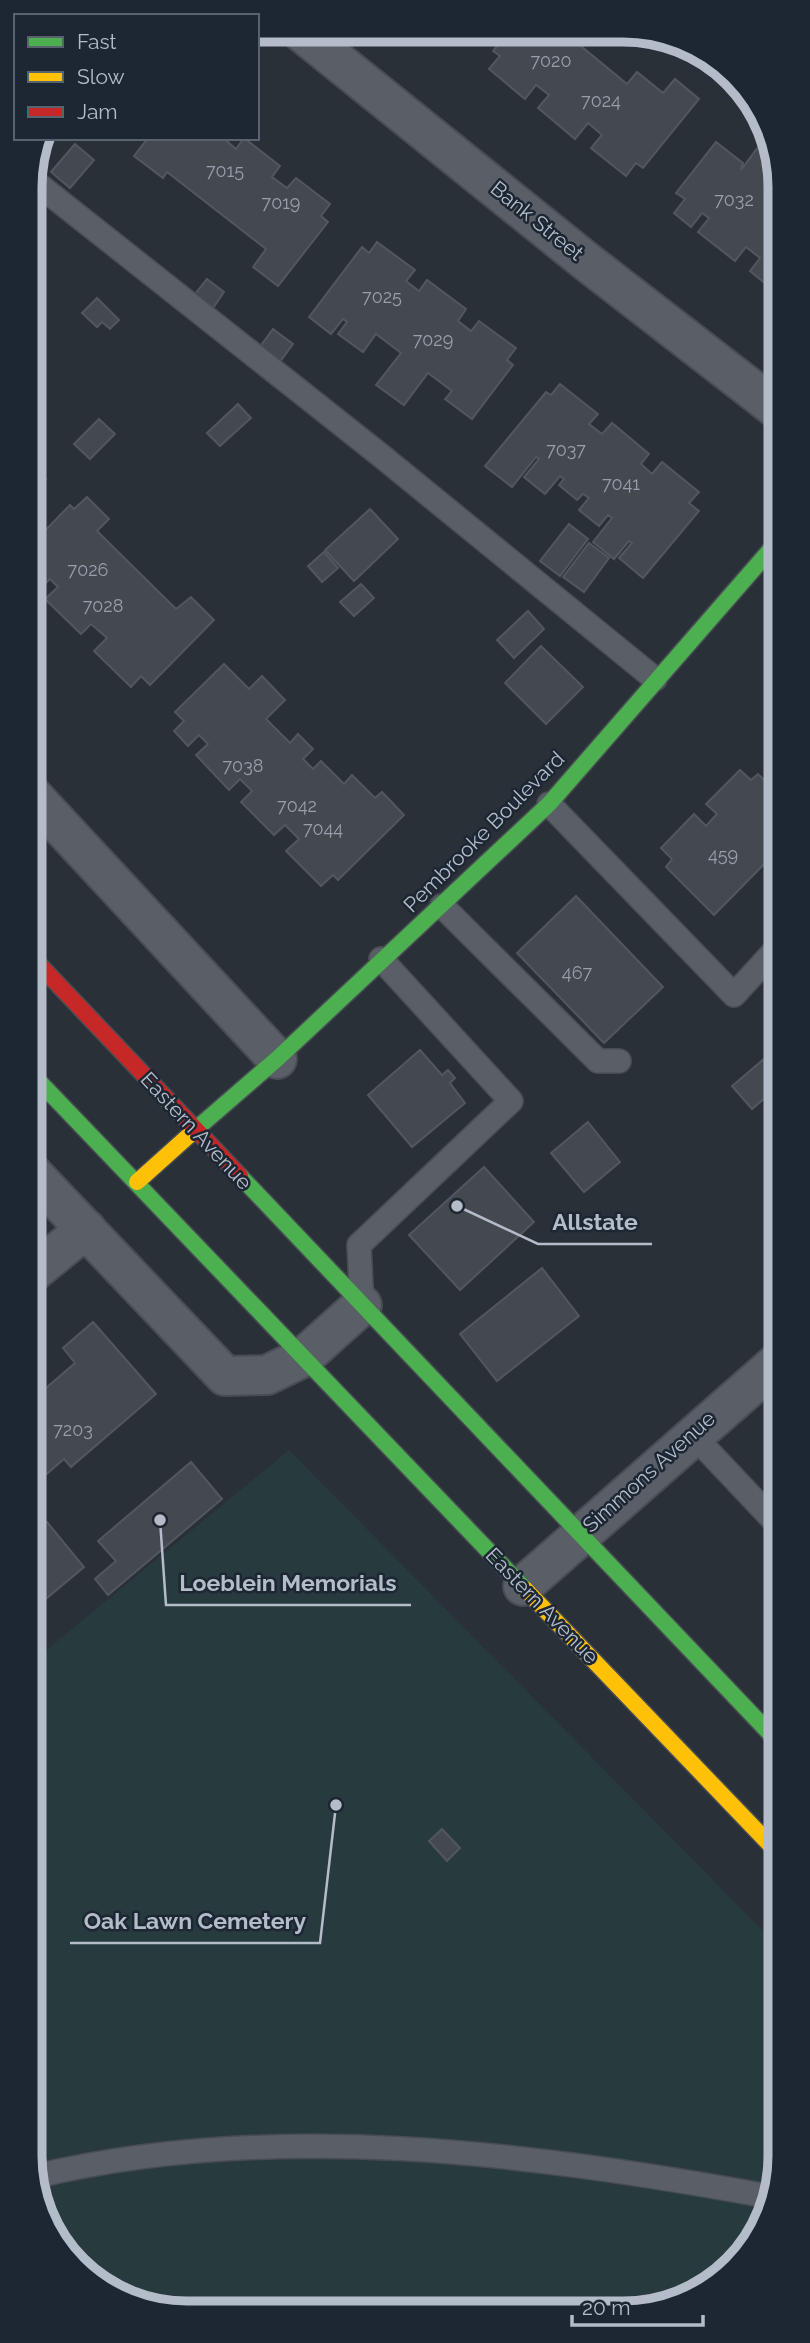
<svg xmlns="http://www.w3.org/2000/svg" width="810" height="2343" font-family="Raleway,sans-serif">
<style>
.green{fill:#273a3e}
.building{fill:#444950;stroke:#52575f;stroke-width:2}
.lines{fill:none;stroke-linecap:round;stroke-linejoin:round}
.lane-casing{stroke:#484c53;stroke-width:26}
.street-casing{stroke:#484c53;stroke-width:42}
.fast-casing{stroke:#484c53;stroke-width:19}
.slow-casing{stroke:#484c53;stroke-width:19}
.jam-casing{stroke:#484c53;stroke-width:19}
.lane{stroke:#5a5e66;stroke-width:23}
.street{stroke:#5a5e66;stroke-width:38}
.fast{stroke:#4caf50;stroke-width:16}
.slow{stroke:#ffc107;stroke-width:16}
.jam{stroke:#c62828;stroke-width:16}
.labels{text-anchor:middle;stroke-width:5;stroke-linejoin:round;paint-order:stroke}
.number-label{font-size:18px;fill:#989fab}
.street-label{font-size:21px;fill:#b4bcc9;stroke:#1d2633}
.rim{fill:none;stroke:#b4bcc9;stroke-width:9}
.leader{fill:none;stroke:#b4bcc9;stroke-width:2.5}
.callout-dot{fill:#b4bcc9;stroke:#1d2633;stroke-width:2.5}
.callout-label{font-size:23px;text-anchor:middle;font-weight:bold;fill:#b4bcc9;stroke:#1d2633;stroke-width:5;stroke-linejoin:round;paint-order:stroke}
</style>
<rect width="100%" height="100%" fill="#2a3038"/>
<!-- green -->
<polygon class="green" points="289,1450 780,1948 780,2166 741,2259 654,2310 157,2310 76,2267 33,2187 32,1662"/>
<!-- building -->
<g class="building">
<polygon points="508,32 564,32 627,84 637,72 663,93 675,79 699,99 643,168 636,163 626,176 591,148 602,135 588,123 575,139 538,108 549,95 536,85 525,99 489,69 500,56 493,51"/>
<polygon points="148,138 223,138 236,149 244,138 280,166 272,177 287,188 296,178 330,204 321,216 328,222 278,286 253,267 266,249 167,172 163,178 134,156"/>
<polygon points="764,139 777,156 777,172 770,180 777,186 777,293 750,271 760,258 746,247 735,261 698,232 709,218 702,213 691,227 674,213 685,199 676,193 716,142 743,163 741,170"/>
<polygon points="75,144 94,160 70,188 51,172"/>
<polygon points="377,242 415,270 406,281 419,291 427,280 466,309 458,321 471,331 479,321 516,348 507,360 513,365 472,419 445,399 452,391 428,373 404,405 376,385 401,353 376,334 363,352 338,334 347,322 343,319 331,334 309,317 362,247 369,253"/>
<polygon points="207,279 224,292 213,308 195,294"/>
<polygon points="97,298 119,320 110,329 102,322 97,327 82,313"/>
<polygon points="273,329 293,344 279,363 259,348"/>
<polygon points="560,384 598,414 589,424 602,434 612,423 649,454 641,464 652,474 662,462 699,492 689,503 699,511 643,578 619,558 632,543 629,541 614,559 593,542 612,518 608,515 599,526 579,510 589,498 583,494 577,500 559,485 564,479 560,476 545,494 524,477 539,459 536,457 512,487 485,466 546,392 551,395"/>
<polygon points="238,404 251,418 220,446 207,433"/>
<polygon points="99,419 115,434 90,459 74,444"/>
<polygon points="31,462 46,479 31,494"/>
<polygon points="87,497 109,519 97,531 176,609 191,597 214,620 150,685 141,676 131,687 94,651 107,638 91,624 81,634 45,599 58,587 50,579 38,590 31,583 31,545 70,505 74,509"/>
<polygon points="370,509 398,539 354,581 325,550"/>
<polygon points="569,524 588,539 560,576 540,561"/>
<polygon points="589,543 609,558 584,592 563,577"/>
<polygon points="324,552 338,568 322,582 308,566"/>
<polygon points="361,584 374,598 354,616 340,602"/>
<polygon points="528,611 544,629 514,658 497,640"/>
<polygon points="541,646 583,687 546,724 505,683"/>
<polygon points="224,664 249,689 262,676 285,700 266,719 290,743 298,734 313,749 303,759 313,769 321,761 344,784 352,775 375,798 382,792 404,815 338,880 333,875 321,886 286,851 299,839 285,825 274,835 241,802 252,791 240,779 229,790 196,755 208,744 199,735 188,746 174,731 184,721 175,712"/>
<polygon points="740,770 751,780 758,774 778,793 778,850 714,915 666,867 672,859 661,848 694,814 706,826 717,814 706,804"/>
<polygon points="576,896 663,987 604,1043 517,953"/>
<polygon points="778,1047 778,1087 752,1109 732,1086"/>
<polygon points="420,1050 442,1075 448,1070 455,1078 450,1083 465,1103 412,1147 368,1095"/>
<polygon points="588,1122 620,1162 584,1192 551,1153"/>
<polygon points="484,1167 534,1222 460,1290 409,1235"/>
<polygon points="542,1268 579,1316 497,1381 460,1334"/>
<polygon points="93,1322 156,1394 71,1467 64,1459 35,1484 32,1480 32,1400 75,1363 63,1348"/>
<polygon points="191,1462 222,1499 108,1595 95,1579 116,1561 98,1541"/>
<polygon points="47,1522 84,1567 41,1603 32,1593 32,1534"/>
<polygon points="442,1829 460,1848 447,1861 429,1841"/>
</g>
<g class="lines">
<!-- lane casing -->
<g class="lane-casing">
<g id="lane">
<polyline points="30,178 379,454 655,679"/>
<polyline points="549,804 734,995 778,947"/>
<polyline points="442,906 598,1061 619,1061"/>
<polyline points="362,1305 359,1245 511,1101 381,959"/>
<polyline points="692,1434 779,1526"/>
<path d="M33,2177C272,2119 529,2153 767,2196"/>
</g>
</g>
<!-- street casing -->
<g class="street-casing">
<g id="street">
<polyline points="300,31 587,262 777,409"/>
<polyline points="31,794 277,1059"/>
<polyline points="31,1172 225,1376 267,1375 304,1357 362,1305"/>
<polyline points="32,1273 86,1229"/>
<polyline points="523,1586 779,1361"/>
</g>
</g>
<!-- fast casing -->
<g class="fast-casing">
<g id="fast">
<polyline points="31,1073 525,1589"/>
<polyline points="195,1130 277,1059 549,804 778,541"/>
<polyline points="240,1176 779,1743"/>
</g>
</g>
<!-- slow casing -->
<g class="slow-casing">
<g id="slow">
<polyline points="137,1182 195,1130"/>
<polyline points="525,1589 779,1854"/>
</g>
</g>
<!-- jam casing -->
<g class="jam-casing">
<polyline id="jam" points="31,956 240,1176"/>
</g>
<!-- lane -->
<use href="#lane" class="lane"/>
<!-- street -->
<use href="#street" class="street"/>
<!-- fast -->
<use href="#fast" class="fast"/>
<!-- slow -->
<use href="#slow" class="slow"/>
<!-- jam -->
<use href="#jam" class="jam"/>
</g>
<g class="labels">
<!-- number labels -->
<g class="number-label">
<text x="551" y="67">7020</text>
<text x="601" y="107">7024</text>
<text x="225" y="177">7015</text>
<text x="734" y="206">7032</text>
<text x="281" y="209">7019</text>
<text x="382" y="303">7025</text>
<text x="433" y="346">7029</text>
<text x="566" y="456">7037</text>
<text x="621" y="490">7041</text>
<text x="88" y="576">7026</text>
<text x="103" y="612">7028</text>
<text x="243" y="772">7038</text>
<text x="297" y="812">7042</text>
<text x="323" y="835">7044</text>
<text x="723" y="861">459</text>
<text x="577" y="979">467</text>
<text x="73" y="1436">7203</text>
</g>
<!-- street labels -->
<g class="street-label">
<text transform="translate(537 221) rotate(39)" y="7">Bank Street</text>
<text transform="translate(484 832) rotate(-45)" y="7">Pembrooke Boulevard</text>
<text transform="translate(196 1131) rotate(47)" y="7">Eastern Avenue</text>
<text transform="translate(649 1472) rotate(-42)" y="7">Simmons Avenue</text>
<text transform="translate(542 1606) rotate(46)" y="7">Eastern Avenue</text>
</g>
</g>
<!-- crop -->
<path d="M0 0H810V2343H0ZM187 42H623A145 145 0 0 1 768 187V2156A145 145 0 0 1 623 2301H187A145 145 0 0 1 42 2156V187A145 145 0 0 1 187 42Z" fill="#1d2633" fill-rule="evenodd"/>
<path class="rim" d="M187 42H623A145 145 0 0 1 768 187V2156A145 145 0 0 1 623 2301H187A145 145 0 0 1 42 2156V187A145 145 0 0 1 187 42Z"/>
<!-- callouts -->
<path class="leader" d="M457 1206L538 1244H652M160 1520L166 1605H411M336 1805L320 1943H70"/>
<g class="callout-dot">
<circle cx="457" cy="1206" r="7"/>
<circle cx="160" cy="1520" r="7"/>
<circle cx="336" cy="1805" r="7"/>
</g>
<g class="callout-label">
<text x="595" y="1230">Allstate</text>
<text x="288" y="1591">Loeblein Memorials</text>
<text x="195" y="1929">Oak Lawn Cemetery</text>
</g>
<!-- legend -->
<rect x="14" y="14" width="245" height="126" fill="#1d2633" stroke="#59626f" stroke-width="2"/>
<rect x="28" y="37" width="35" height="10" fill="#4caf50" stroke="#59626f" stroke-width="2"/>
<text x="77" y="49" font-size="21" fill="#b4bcc9">Fast</text>
<rect x="28" y="72" width="35" height="10" fill="#ffc107" stroke="#59626f" stroke-width="2"/>
<text x="77" y="84" font-size="21" fill="#b4bcc9">Slow</text>
<rect x="28" y="107" width="35" height="10" fill="#c62828" stroke="#59626f" stroke-width="2"/>
<text x="77" y="119" font-size="21" fill="#b4bcc9">Jam</text>
<!-- scale -->
<path d="M572 2315v10h131v-10" fill="none" stroke="#b4bcc9" stroke-width="3.5"/>
<text x="582" y="2315" font-size="21" fill="#b4bcc9" stroke="#1d2633" stroke-width="5" paint-order="stroke">20 m</text>
</svg>
